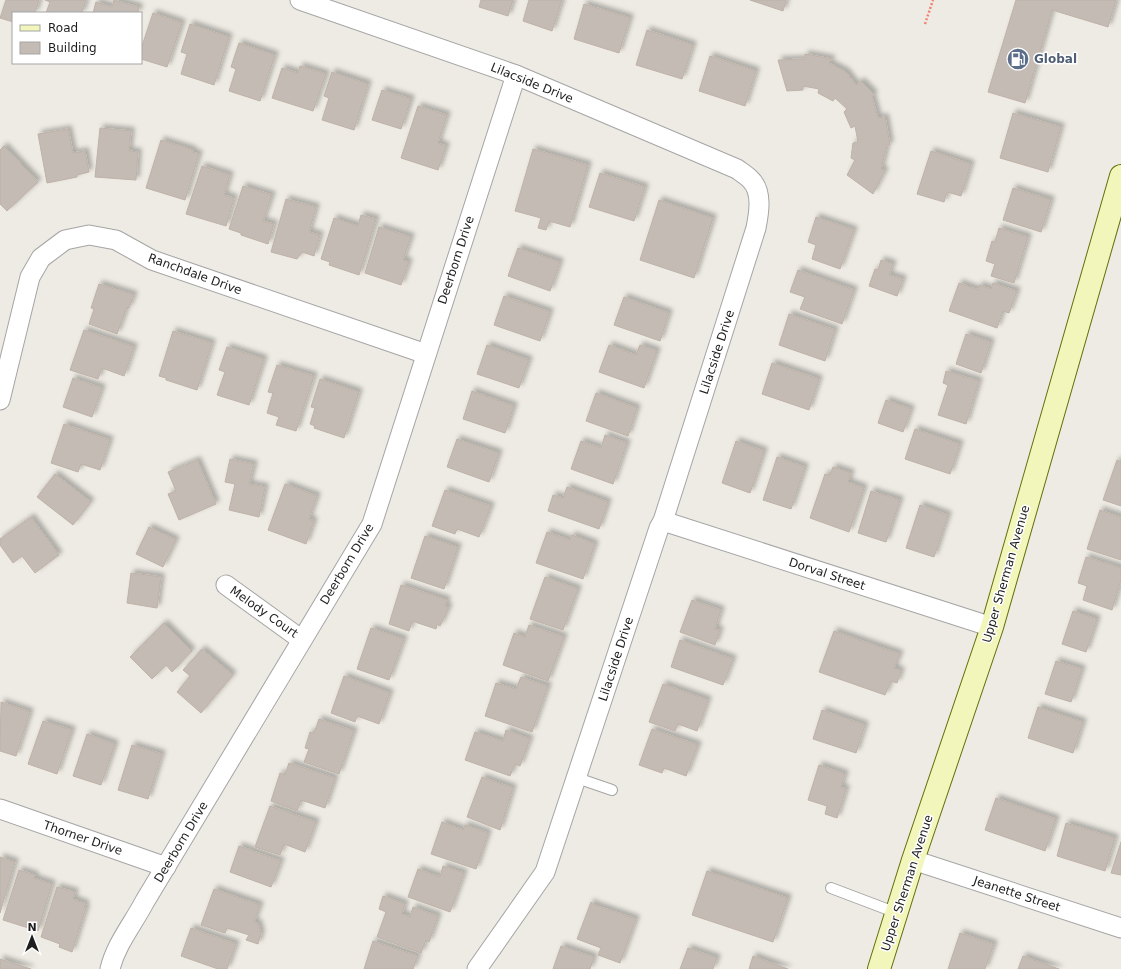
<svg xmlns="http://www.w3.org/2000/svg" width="1121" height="969" font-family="'DejaVu Sans',sans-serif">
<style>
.building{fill:#c3bbb4;stroke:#bfb2a7;filter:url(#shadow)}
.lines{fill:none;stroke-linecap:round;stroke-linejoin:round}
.lane-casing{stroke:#a5a5a5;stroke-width:12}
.street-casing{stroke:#a5a5a5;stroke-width:21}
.secondary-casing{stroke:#63700a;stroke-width:24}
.path{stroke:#f38171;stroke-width:2.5;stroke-dasharray:2 2;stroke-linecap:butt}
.lane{stroke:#fff;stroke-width:10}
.street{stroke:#fff;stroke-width:19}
.secondary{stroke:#f2f6ba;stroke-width:22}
.labels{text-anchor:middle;stroke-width:3;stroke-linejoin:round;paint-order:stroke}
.service-label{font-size:12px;font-weight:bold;fill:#4e5e75;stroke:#fff;text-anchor:start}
.street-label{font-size:12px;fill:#1e1e1e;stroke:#fff}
</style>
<defs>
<filter id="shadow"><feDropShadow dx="3.5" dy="-3.5" stdDeviation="2" flood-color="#0004"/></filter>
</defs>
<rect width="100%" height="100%" fill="#eeebe4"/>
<!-- building -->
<g class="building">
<polygon points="6,0 39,0 35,13 13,13 13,22 0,18"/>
<polygon points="45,0 86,0 82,13 46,13 50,2"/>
<polygon points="114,0 139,7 138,13 93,13 96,2 112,7"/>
<polygon points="481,0 513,0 508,16 479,7"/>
<polygon points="529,0 562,0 552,31 523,21"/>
<polygon points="750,0 786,0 783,11"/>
<polygon points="1016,0 1116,0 1108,27 1052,10 1025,103 988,92"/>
<polygon points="584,4 630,18 619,53 574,39"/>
<polygon points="153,13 182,23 167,67 141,59 141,49"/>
<polygon points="190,24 229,37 214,85 181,74 187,54 181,52"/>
<polygon points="647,30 693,45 682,79 636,65"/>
<polygon points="239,43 275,55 260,101 229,91 236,69 231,67"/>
<polygon points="805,54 832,59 829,63 846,72 856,85 861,81 874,94 872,97 878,118 885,117 890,145 887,145 881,169 885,171 873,194 847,175 855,160 851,158 853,143 858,142 855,126 851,128 844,112 847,109 835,98 833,101 818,93 819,89 803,86 803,90 787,91 778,60 805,59"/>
<polygon points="710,56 756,71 745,106 699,91"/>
<polygon points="300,66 326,74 313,111 272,98 282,68 298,73"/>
<polygon points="332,72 368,84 354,130 322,120 329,98 324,96"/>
<polygon points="382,90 411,99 401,129 372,120"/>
<polygon points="418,106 447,115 438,143 446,146 438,170 401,158"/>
<polygon points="1013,113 1061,127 1048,172 1000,158"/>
<polygon points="100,128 131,131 129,151 138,152 136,180 95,177"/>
<polygon points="68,129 73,153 85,151 89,172 77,175 77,177 47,183 38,134"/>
<polygon points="161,140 193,150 192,152 199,154 185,200 146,188"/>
<polygon points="4,146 38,182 7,211 0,204 0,150"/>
<polygon points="533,149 588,165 570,227 549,221 546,230 538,228 541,218 515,211"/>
<polygon points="931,151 971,164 961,196 947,192 944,202 917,194"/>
<polygon points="202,166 230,175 224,195 234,198 226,226 186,214"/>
<polygon points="600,173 645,187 634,221 589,207"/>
<polygon points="243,186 272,195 263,221 274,224 268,244 241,235 241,233 229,229"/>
<polygon points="1013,188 1051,200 1041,232 1003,220"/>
<polygon points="286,199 316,207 309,232 320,235 314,256 302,252 297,259 271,252"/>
<polygon points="659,200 713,218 694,278 640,260"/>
<polygon points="361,215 376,219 359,275 329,265 330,262 321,259 334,218 358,226"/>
<polygon points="816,217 854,230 840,269 812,259 816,245 808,242"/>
<polygon points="379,227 411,237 403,260 409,262 401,285 365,273"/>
<polygon points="999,228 1028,237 1014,283 991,276 995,264 986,261 992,241 995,242"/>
<polygon points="518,248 560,262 550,291 508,276"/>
<polygon points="881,260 893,264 889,275 903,279 897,296 869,286 875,269 878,270"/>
<polygon points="798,270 854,290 842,324 800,309 805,297 790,292"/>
<polygon points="959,283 978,290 979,285 991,289 993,283 1017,291 1009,313 1003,311 997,328 949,311"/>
<polygon points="99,284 134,295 129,308 127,307 117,334 89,324 94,309 91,308"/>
<polygon points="504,296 550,312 540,341 494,325"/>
<polygon points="624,297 669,313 660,341 614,325"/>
<polygon points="789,314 835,330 825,361 779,345"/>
<polygon points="84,330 134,347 124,376 102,368 98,379 70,370"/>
<polygon points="173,331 212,343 197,390 166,380 166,378 159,376"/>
<polygon points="966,334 991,342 981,373 956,364"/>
<polygon points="487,345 529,360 519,388 477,374"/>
<polygon points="609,345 636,355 640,345 657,351 644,388 599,372"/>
<polygon points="227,347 264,359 249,405 217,395 225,372 219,370"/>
<polygon points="772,363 819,379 809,410 762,394"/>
<polygon points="277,365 314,376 296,431 276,425 279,417 267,413 273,393 268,392"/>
<polygon points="946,371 979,381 966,424 938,415 948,385 943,383"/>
<polygon points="73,378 102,388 92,417 63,407"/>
<polygon points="320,379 359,392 344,438 314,428 315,426 310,424 315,408 311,407"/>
<polygon points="472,391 514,406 505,433 463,419"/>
<polygon points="596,393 637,408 628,436 586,421"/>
<polygon points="886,400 911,409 903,432 878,423"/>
<polygon points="64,424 110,440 100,470 81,464 78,472 51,463"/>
<polygon points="915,429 960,444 950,474 905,459"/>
<polygon points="605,435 627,443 613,484 571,469 581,441 601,448"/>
<polygon points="457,439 499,453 489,482 447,467"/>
<polygon points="736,441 764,451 750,493 722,483"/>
<polygon points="777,457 805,467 791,509 763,500"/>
<polygon points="230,459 254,464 249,484 265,487 259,517 229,510 235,484 225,482"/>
<polygon points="197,460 216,504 179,520 168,494 176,491 168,472"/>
<polygon points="1117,460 1121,462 1121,506 1103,500"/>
<polygon points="833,467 851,473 848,482 864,488 849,532 810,518 825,474 830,475"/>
<polygon points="55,474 91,502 73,525 37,497"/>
<polygon points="285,484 317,496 309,519 314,521 306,544 268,530"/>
<polygon points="567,487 608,502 599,529 548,511 553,495 563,498"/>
<polygon points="445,490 491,506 479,537 457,529 455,534 432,526"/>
<polygon points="871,491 900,500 886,542 858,533"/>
<polygon points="920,505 948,515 934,557 906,548"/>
<polygon points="1100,510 1121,517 1121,560 1087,549"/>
<polygon points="31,517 59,555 35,573 22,556 13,563 0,545 0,539"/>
<polygon points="149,527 176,540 163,567 136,554"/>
<polygon points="547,532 570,540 572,535 595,544 583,579 536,563"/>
<polygon points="425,536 458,547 444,589 411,578"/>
<polygon points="1086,557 1121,568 1121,580 1112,610 1083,600 1087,586 1078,583"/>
<polygon points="131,573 161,577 157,608 127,603"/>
<polygon points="545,577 578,589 563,630 530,619"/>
<polygon points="401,585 447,600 445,606 449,607 440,626 437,624 436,629 412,621 409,631 389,624"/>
<polygon points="692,600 721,610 715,629 720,630 715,645 680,632"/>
<polygon points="1073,611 1097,619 1086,652 1062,644"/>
<polygon points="164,623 192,651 172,672 166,665 152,679 130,657"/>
<polygon points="529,625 564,637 548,681 503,665 514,633 525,637"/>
<polygon points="371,628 404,639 389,680 357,669"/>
<polygon points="834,631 900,654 894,668 901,671 897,683 891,681 885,695 819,672"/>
<polygon points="680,640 733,659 723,685 671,667"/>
<polygon points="202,649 233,675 201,713 177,692 190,676 183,670"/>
<polygon points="1056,661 1082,669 1071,702 1045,694"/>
<polygon points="344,676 390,693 379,724 357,716 355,722 331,713"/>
<polygon points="521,677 548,686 532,732 485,716 496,683 516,689"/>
<polygon points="663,684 708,700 697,731 678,724 675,731 649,722"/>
<polygon points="1,702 30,712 16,756 0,751"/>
<polygon points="1038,707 1083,722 1073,753 1028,738"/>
<polygon points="822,710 865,725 856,753 813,739"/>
<polygon points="319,719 354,731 339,774 304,762 309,749 305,748 310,732 314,733"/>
<polygon points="43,721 72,730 57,774 28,764"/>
<polygon points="652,729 698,745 686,776 664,768 662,773 639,765"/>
<polygon points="506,730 530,739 520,766 515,764 510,776 465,760 475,732 503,741"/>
<polygon points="87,734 115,744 101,785 73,776"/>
<polygon points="132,745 162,754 148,799 118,790"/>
<polygon points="289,763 335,778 325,808 301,800 297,811 271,801 280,773 285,775"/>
<polygon points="819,765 845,774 841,787 846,789 837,818 825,814 827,806 808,800"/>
<polygon points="482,777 513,788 500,830 467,817"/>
<polygon points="996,798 1056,819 1045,851 985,830"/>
<polygon points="270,806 316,822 305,852 284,844 280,855 255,847"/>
<polygon points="442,822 463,830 465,825 488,833 476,869 431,854"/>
<polygon points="1066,823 1115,838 1105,871 1057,856"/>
<polygon points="1121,842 1121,875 1111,873"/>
<polygon points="239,846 281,861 271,887 230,872"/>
<polygon points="0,857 15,862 0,913"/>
<polygon points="443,866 464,873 450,912 408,897 418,869 440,877"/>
<polygon points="19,870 35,875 34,878 52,884 38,931 3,920"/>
<polygon points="707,871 788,898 773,942 692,915"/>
<polygon points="57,887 75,892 73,899 86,904 84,907 86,908 72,952 59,947 60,944 41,937"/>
<polygon points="214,889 260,905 254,922 258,923 261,934 258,944 246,940 249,935 227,928 225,933 201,925"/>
<polygon points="383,896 405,904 402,914 410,917 413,907 438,916 429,942 426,940 421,953 377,937 386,912 379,909"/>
<polygon points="591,902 595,905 636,919 620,963 598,955 601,948 577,939"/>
<polygon points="191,928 236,944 227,969 218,969 181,956"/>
<polygon points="960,933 994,944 985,969 948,969"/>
<polygon points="373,941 418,956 413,969 364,969"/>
<polygon points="561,946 594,957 590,969 553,969"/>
<polygon points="688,948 717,958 713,969 680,969"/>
<polygon points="753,956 761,959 788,969 749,969"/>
<polygon points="1023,956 1059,969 1018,969"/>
<polygon points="0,959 31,969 0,969"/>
</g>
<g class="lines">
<!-- lane casing -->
<g class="lane-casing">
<g id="lane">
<polyline points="577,778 612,790"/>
<polyline points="831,888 897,913"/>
</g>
</g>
<!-- street casing -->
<g class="street-casing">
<g id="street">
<path d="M300,0L516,75L737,169C741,172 746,175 750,179C763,191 759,213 756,228L663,521L659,528L545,872L477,969"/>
<polyline points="0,400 30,277 41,258 65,240 89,235 116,240 152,260 426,354"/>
<polyline points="663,521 992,627"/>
<polyline points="226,585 302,640"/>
<polyline points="0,809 166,867"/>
<polyline points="913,860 1121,928"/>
<path d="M110,969C116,944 133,924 145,901L372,524L516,75"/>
</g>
</g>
<!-- secondary casing -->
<g class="secondary-casing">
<polyline id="secondary" points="879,969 913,860 992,627 1121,176"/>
</g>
<!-- path -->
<polyline class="path" points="925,24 933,0"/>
<!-- lane -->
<use href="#lane" class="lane"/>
<!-- street -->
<use href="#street" class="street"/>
<!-- secondary -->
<use href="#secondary" class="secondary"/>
</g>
<!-- icons -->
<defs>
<g id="fuel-disc" transform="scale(1.15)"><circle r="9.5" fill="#5c6f8a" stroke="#fff"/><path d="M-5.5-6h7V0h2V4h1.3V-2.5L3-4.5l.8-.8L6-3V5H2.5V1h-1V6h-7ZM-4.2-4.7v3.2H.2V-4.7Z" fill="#fff"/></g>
</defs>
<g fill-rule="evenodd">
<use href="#fuel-disc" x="1018" y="59"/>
</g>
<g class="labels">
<!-- service labels -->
<g class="service-label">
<text x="1034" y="63">Global</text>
</g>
<!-- street labels -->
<g class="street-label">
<text transform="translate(532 83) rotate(22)" y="4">Lilacside Drive</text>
<text transform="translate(456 260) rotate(-72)" y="4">Deerborn Drive</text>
<text transform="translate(195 274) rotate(20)" y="4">Ranchdale Drive</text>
<text transform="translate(717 352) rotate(-72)" y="4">Lilacside Drive</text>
<text transform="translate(347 564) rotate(-59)" y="4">Deerborn Drive</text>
<text transform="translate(827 574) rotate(18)" y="4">Dorval Street</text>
<text transform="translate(1006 574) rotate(-74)" y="4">Upper Sherman Avenue</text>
<text transform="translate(264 612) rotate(35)" y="4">Melody Court</text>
<text transform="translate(616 659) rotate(-72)" y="4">Lilacside Drive</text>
<text transform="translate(83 838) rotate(19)" y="4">Thorner Drive</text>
<text transform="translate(181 842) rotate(-59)" y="4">Deerborn Drive</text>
<text transform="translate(907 883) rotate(-72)" y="4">Upper Sherman Avenue</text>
<text transform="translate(1017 894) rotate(18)" y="4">Jeanette Street</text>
</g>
</g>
<!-- legend -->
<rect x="12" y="12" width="130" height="52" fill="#ffffff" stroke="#a5a5a5"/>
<rect x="20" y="25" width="20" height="6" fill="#f2f6ba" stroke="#a5a5a5"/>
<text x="48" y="32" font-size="12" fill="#1e1e1e">Road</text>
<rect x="20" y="42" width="20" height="12" fill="#c3bbb4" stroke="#a5a5a5"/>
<text x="48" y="52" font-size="12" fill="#1e1e1e">Building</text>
<!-- north arrow -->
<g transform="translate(32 937)" stroke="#ffffff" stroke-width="3" paint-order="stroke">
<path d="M0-3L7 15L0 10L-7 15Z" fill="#1e1e1e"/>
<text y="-6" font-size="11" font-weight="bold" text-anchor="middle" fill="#1e1e1e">N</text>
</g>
</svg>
